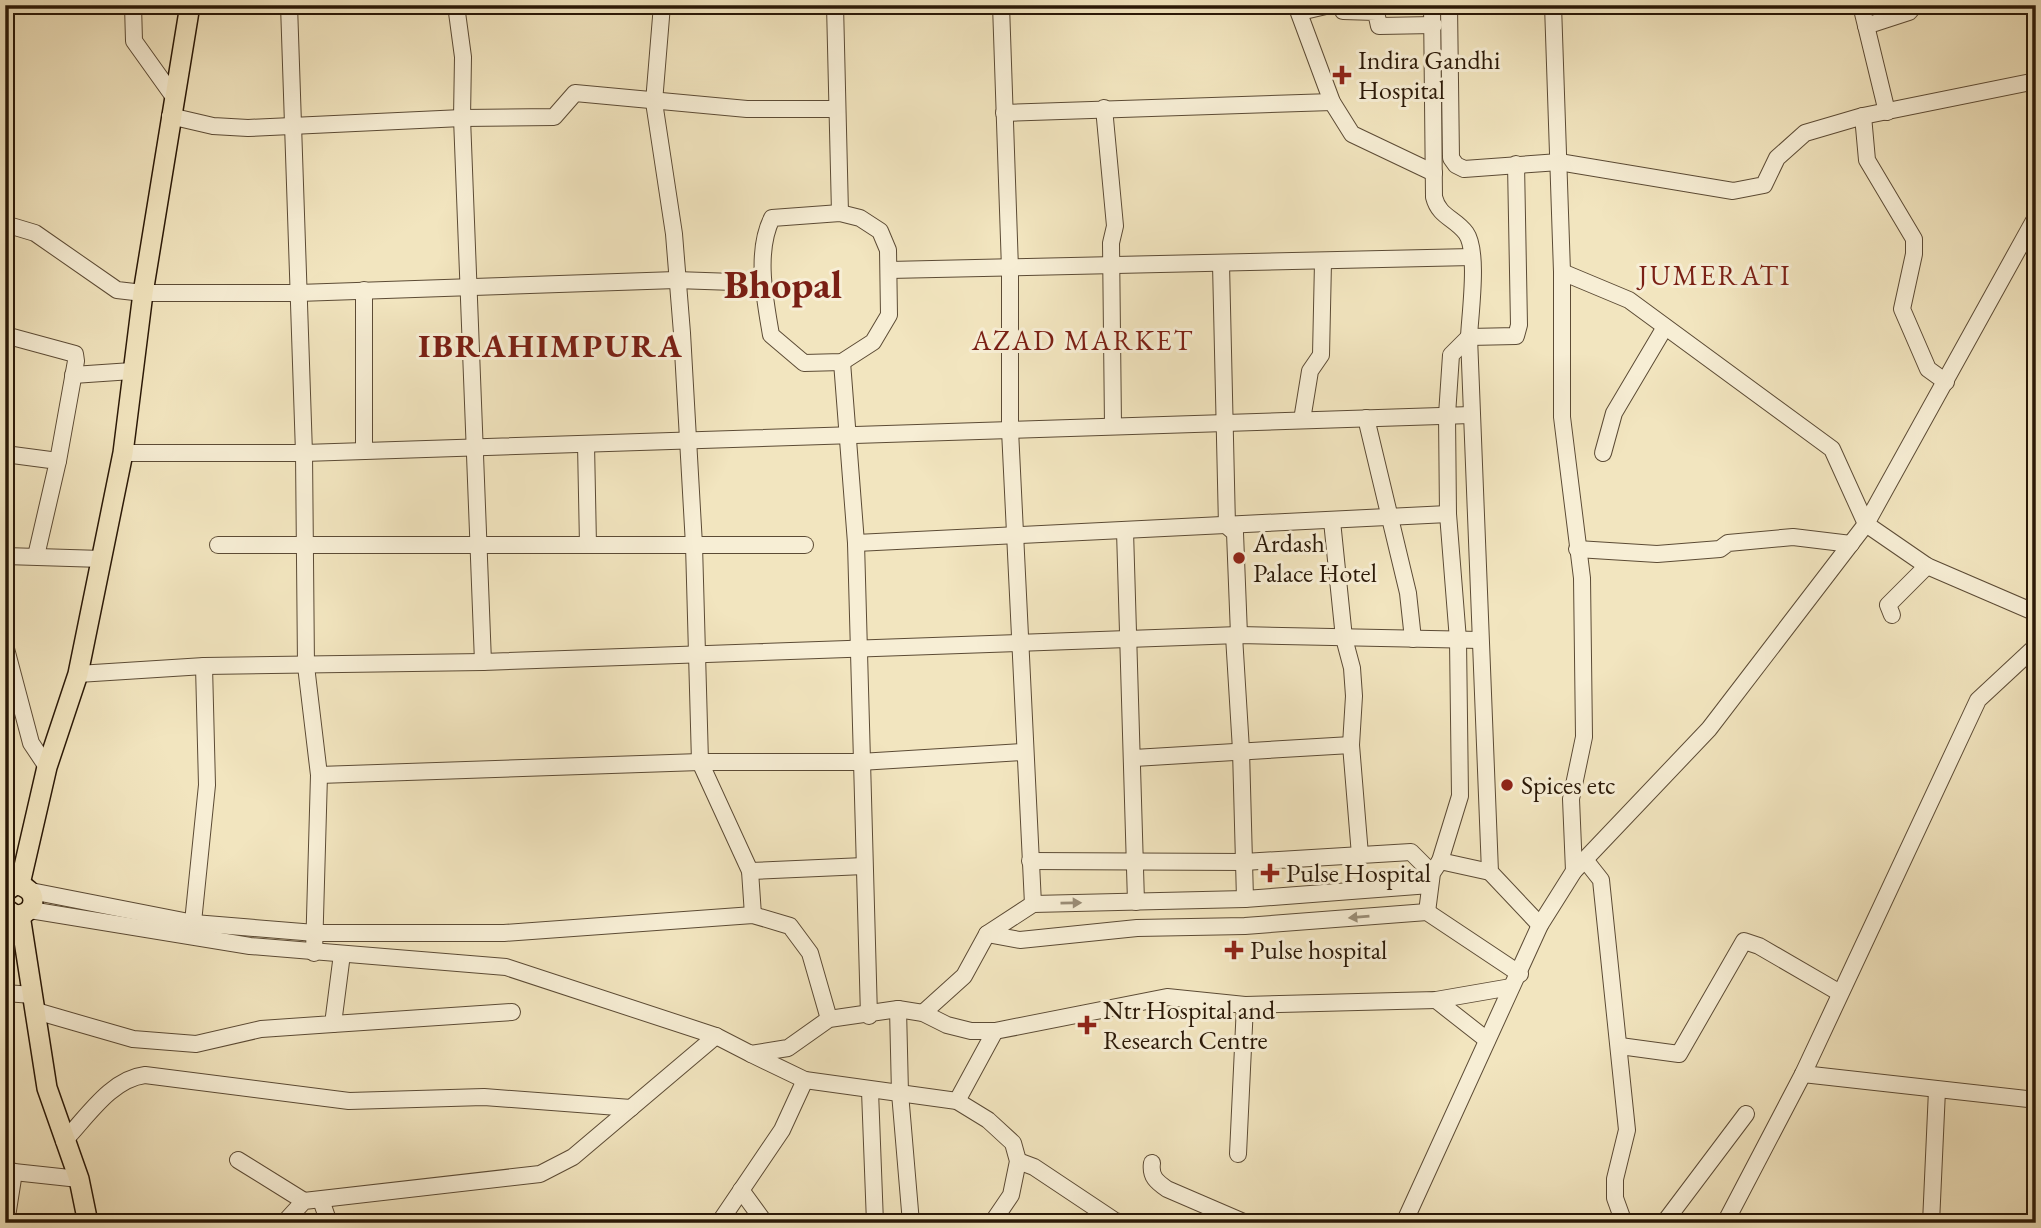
<svg xmlns="http://www.w3.org/2000/svg" width="2041" height="1228" font-family="'EB Garamond',serif">
<style>
.lines{fill:none;stroke-linecap:round;stroke-linejoin:round}
.minor-casing{stroke:#5c4b35;stroke-width:18}
.major-casing{stroke:#2a1807;stroke-width:22}
.minor{stroke:#f7eed5;stroke-width:16}
.major{stroke:#f2e5bf;stroke-width:19}
.oneway{fill:#9b8e78}
.poi-dot{fill:#8f2418;stroke:#f7eed5;stroke-width:2.5}
.labels{text-anchor:middle;stroke-width:6;stroke-linejoin:round;paint-order:stroke}
.poi-label{font-size:26px;fill:#2a1807;stroke:#f7eed5;text-anchor:start}
.neighbourhood-label{font-size:28px;letter-spacing:2px;fill:#7a1f14;stroke:#f7eed5}
.district-label{font-size:33px;font-weight:bold;letter-spacing:2px;fill:#7a1f14;stroke:#f7eed5}
.town-label{font-size:40px;font-weight:bold;fill:#7a1f14;stroke:#f7eed5}
</style>
<rect width="100%" height="100%" fill="#f2e5bf"/>
<filter id="stains"><feTurbulence type="fractalNoise" baseFrequency=".00286" numOctaves="4"/><feColorMatrix values="0 0 0 0 .2 0 0 0 0 .09 0 0 0 0 .02 0 0 0 .5 -.17"/></filter>
<radialGradient id="worn" r=".72"><stop offset=".6" stop-color="#630" stop-opacity="0"/><stop offset="1" stop-color="#630" stop-opacity=".3"/></radialGradient>
<g class="lines">
<!-- minor casing -->
<g class="minor-casing">
<g id="minor">
<polyline points="133,5 134,41 174,97"/>
<polyline points="289,5 304,453 306,666 319,775 314,953"/>
<polyline points="456,5 463,57 462,118 483,662"/>
<polyline points="662,5 654,102 674,234 682,333 694,545 700,762 750,871 753,915"/>
<polyline points="835,5 840,213"/>
<polyline points="1001,5 1010,269 1010,430 1033,904"/>
<polyline points="1296,5 1332,102 1352,134 1434,173"/>
<polyline points="1340,5 1343,11 1376,12 1379,26 1434,25"/>
<path d="M1432,5L1434,197C1439,217 1455,218 1466,233C1479,251 1470,314 1469,337L1490,872L1540,925"/>
<polyline points="1449,5 1451,158 1456,165 1464,169 1559,162 1733,191 1764,185 1777,158 1805,133 1863,116 2036,81"/>
<polyline points="1553,5 1562,272 1562,417 1582,578 1584,737 1571,799 1574,871"/>
<polyline points="1861,5 1887,112"/>
<polyline points="1300,12 1330,5"/>
<polyline points="1866,26 1909,12 1915,5"/>
<polyline points="1104,108 1115,226 1111,243 1113,426"/>
<polyline points="1004,113 1332,102"/>
<polyline points="170,116 213,126 248,128 462,118 554,117 575,93 747,109 837,109"/>
<polyline points="1863,116 1867,160 1914,239 1914,254 1902,309 1928,369 1946,382"/>
<path d="M840,213L860,218L880,231L888,250L889,315L873,342L842,362L804,363L771,335C765,299 755,252 772,218Z"/>
<polyline points="5,224 35,233 117,290 143,293 298,293 676,280 763,283"/>
<polyline points="1221,264 1227,526 1235,533 1239,635"/>
<polyline points="889,270 1472,257"/>
<polyline points="1562,272 1629,300 1832,449 1866,524 1927,566 2036,613"/>
<polyline points="364,290 364,451"/>
<polyline points="5,335 75,354 76,361 58,461"/>
<polyline points="842,362 856,543 869,1016"/>
<polyline points="73,375 132,371"/>
<polyline points="1366,418 1408,593 1413,639"/>
<polyline points="1302,420 1310,371 1321,355 1323,262"/>
<polyline points="586,444 588,545"/>
<polyline points="123,453 304,453 1471,415"/>
<polyline points="1603,453 1614,413 1665,327"/>
<polyline points="5,454 58,461 36,556"/>
<polyline points="1332,521 1344,638 1352,668 1354,696 1351,745 1360,855"/>
<polyline points="1125,531 1136,902"/>
<polyline points="856,543 1448,514"/>
<polyline points="218,545 805,545"/>
<polyline points="1577,549 1657,554 1720,549 1728,543 1793,537 1851,544"/>
<polyline points="5,556 102,559"/>
<polyline points="1892,615 1888,605 1927,566"/>
<polyline points="1234,636 1241,750 1245,899"/>
<polyline points="5,645 31,743 47,767"/>
<polyline points="78,674 204,666 483,662 1239,635 1480,640"/>
<polyline points="1134,758 1351,745"/>
<polyline points="319,775 700,762 860,762 1023,752"/>
<polyline points="1030,861 1244,862 1411,852 1432,873"/>
<polyline points="1440,861 1460,796 1458,640 1448,514 1447,415 1451,355 1469,337 1516,336 1519,325 1516,164"/>
<polyline points="1586,861 1601,880 1627,1130 1615,1179 1615,1198 1624,1223"/>
<polyline points="750,871 864,866"/>
<polyline points="31,891 194,923 315,933 504,933 753,915 790,926 810,953 829,1019"/>
<polyline points="30,910 250,946 506,967 716,1036 751,1054 788,1048 829,1019 898,1009 923,1013 947,1025 971,1031 995,1031 1167,997 1245,1005 1436,1000 1511,987"/>
<polyline points="1427,912 1432,873 1440,861 1490,872"/>
<polyline points="192,932 207,785 204,666"/>
<polyline points="987,934 1020,940 1137,928 1245,926 1427,912 1520,974"/>
<polyline points="5,993 33,995"/>
<polyline points="1436,1000 1487,1040"/>
<polyline points="898,1009 900,1093 911,1223"/>
<polyline points="36,1011 133,1039 196,1044 261,1029 333,1024 342,954"/>
<polyline points="923,1013 964,976 987,934 1033,904 1245,899 1430,885"/>
<polyline points="333,1024 512,1012"/>
<polyline points="1620,1046 1679,1054 1744,941 1759,946 1840,993"/>
<polyline points="751,1054 805,1080 957,1101 988,1120 1013,1143 1018,1161 1011,1195 992,1223"/>
<polyline points="1803,1074 2036,1100"/>
<polyline points="870,1091 875,1223"/>
<polyline points="957,1101 995,1031"/>
<path d="M64,1141C87,1117 111,1079 145,1075L349,1101L484,1097L631,1108"/>
<polyline points="1238,1154 1245,1005"/>
<polyline points="238,1160 304,1201"/>
<polyline points="1018,1161 1034,1167 1115,1221 1124,1223"/>
<path d="M1152,1163C1150,1177 1157,1182 1167,1189L1246,1223"/>
<polyline points="5,1168 14,1172 79,1179"/>
<polyline points="741,1190 765,1223"/>
<polyline points="321,1200 329,1223"/>
<polyline points="6,1223 14,1172"/>
<polyline points="284,1223 304,1201 540,1174 573,1157 716,1036"/>
<polyline points="719,1223 782,1130 805,1080"/>
<polyline points="1404,1223 1540,925 1574,871 1709,729 1866,524 2036,217"/>
<polyline points="1664,1223 1746,1114"/>
<polyline points="1725,1223 1803,1074 1978,700 2036,646"/>
<polyline points="1931,1223 1937,1090"/>
</g>
</g>
<!-- major casing -->
<g class="major-casing">
<g id="major">
<polyline points="20,884 47,767 78,674 123,453 143,293 190,5"/>
<path d="M5,892L15,885C39,886 39,915 15,915L5,908"/>
<polyline points="20,915 47,1088 79,1179 88,1223"/>
</g>
</g>
<!-- minor -->
<use href="#minor" class="minor"/>
<!-- major -->
<use href="#major" class="major"/>
</g>
<!-- one-way arrows -->
<defs><path id="oneway-solid" d="M-6-.8H1V-3.2L6.5 0L1 3.2V.8H-6Z" transform="scale(1.75)"/></defs>
<g class="oneway">
<use href="#oneway-solid" transform="translate(1071 903) rotate(-1)"/>
<use href="#oneway-solid" transform="translate(1359 917) rotate(175)"/>
</g>
<!-- markers -->
<g class="poi-dot">
<path d="M1338.5 64.5h7v7h7v7h-7v7h-7v-7h-7v-7h7z"/>
<circle cx="1239" cy="558" r="7"/>
<circle cx="1507" cy="785" r="7"/>
<path d="M1266.5 862.5h7v7h7v7h-7v7h-7v-7h-7v-7h7z"/>
<path d="M1230.5 939.5h7v7h7v7h-7v7h-7v-7h-7v-7h7z"/>
<path d="M1083.5 1014.5h7v7h7v7h-7v7h-7v-7h-7v-7h7z"/>
</g>
<g class="labels">
<!-- poi labels -->
<g class="poi-label">
<text x="1358" y="69">Indira Gandhi<tspan x="1358" dy="30">Hospital</tspan></text>
<text x="1253" y="552">Ardash<tspan x="1253" dy="30">Palace Hotel</tspan></text>
<text x="1521" y="794">Spices etc</text>
<text x="1286" y="882">Pulse Hospital</text>
<text x="1250" y="959">Pulse hospital</text>
<text x="1103" y="1019">Ntr Hospital and<tspan x="1103" dy="30">Research Centre</tspan></text>
</g>
<!-- neighbourhood labels -->
<g class="neighbourhood-label">
<text x="1715" y="285">JUMERATI</text>
<text x="1083" y="350">AZAD MARKET</text>
</g>
<!-- district labels -->
<g class="district-label">
<text x="551" y="357">IBRAHIMPURA</text>
</g>
<!-- town labels -->
<g class="town-label">
<text x="783" y="298">Bhopal</text>
</g>
</g>
<!-- margin -->
<rect width="2041" height="1228" fill="none" stroke="#f2e5bf" stroke-width="28"/>
<rect x="7" y="7" width="2027" height="1214" fill="none" stroke="#2a1807" stroke-width="3.5"/>
<rect x="14" y="14" width="2013" height="1200" fill="none" stroke="#2a1807" stroke-width="2"/>
<rect width="100%" height="100%" filter="url(#stains)"/>
<rect width="100%" height="100%" fill="url(#worn)"/>
</svg>
